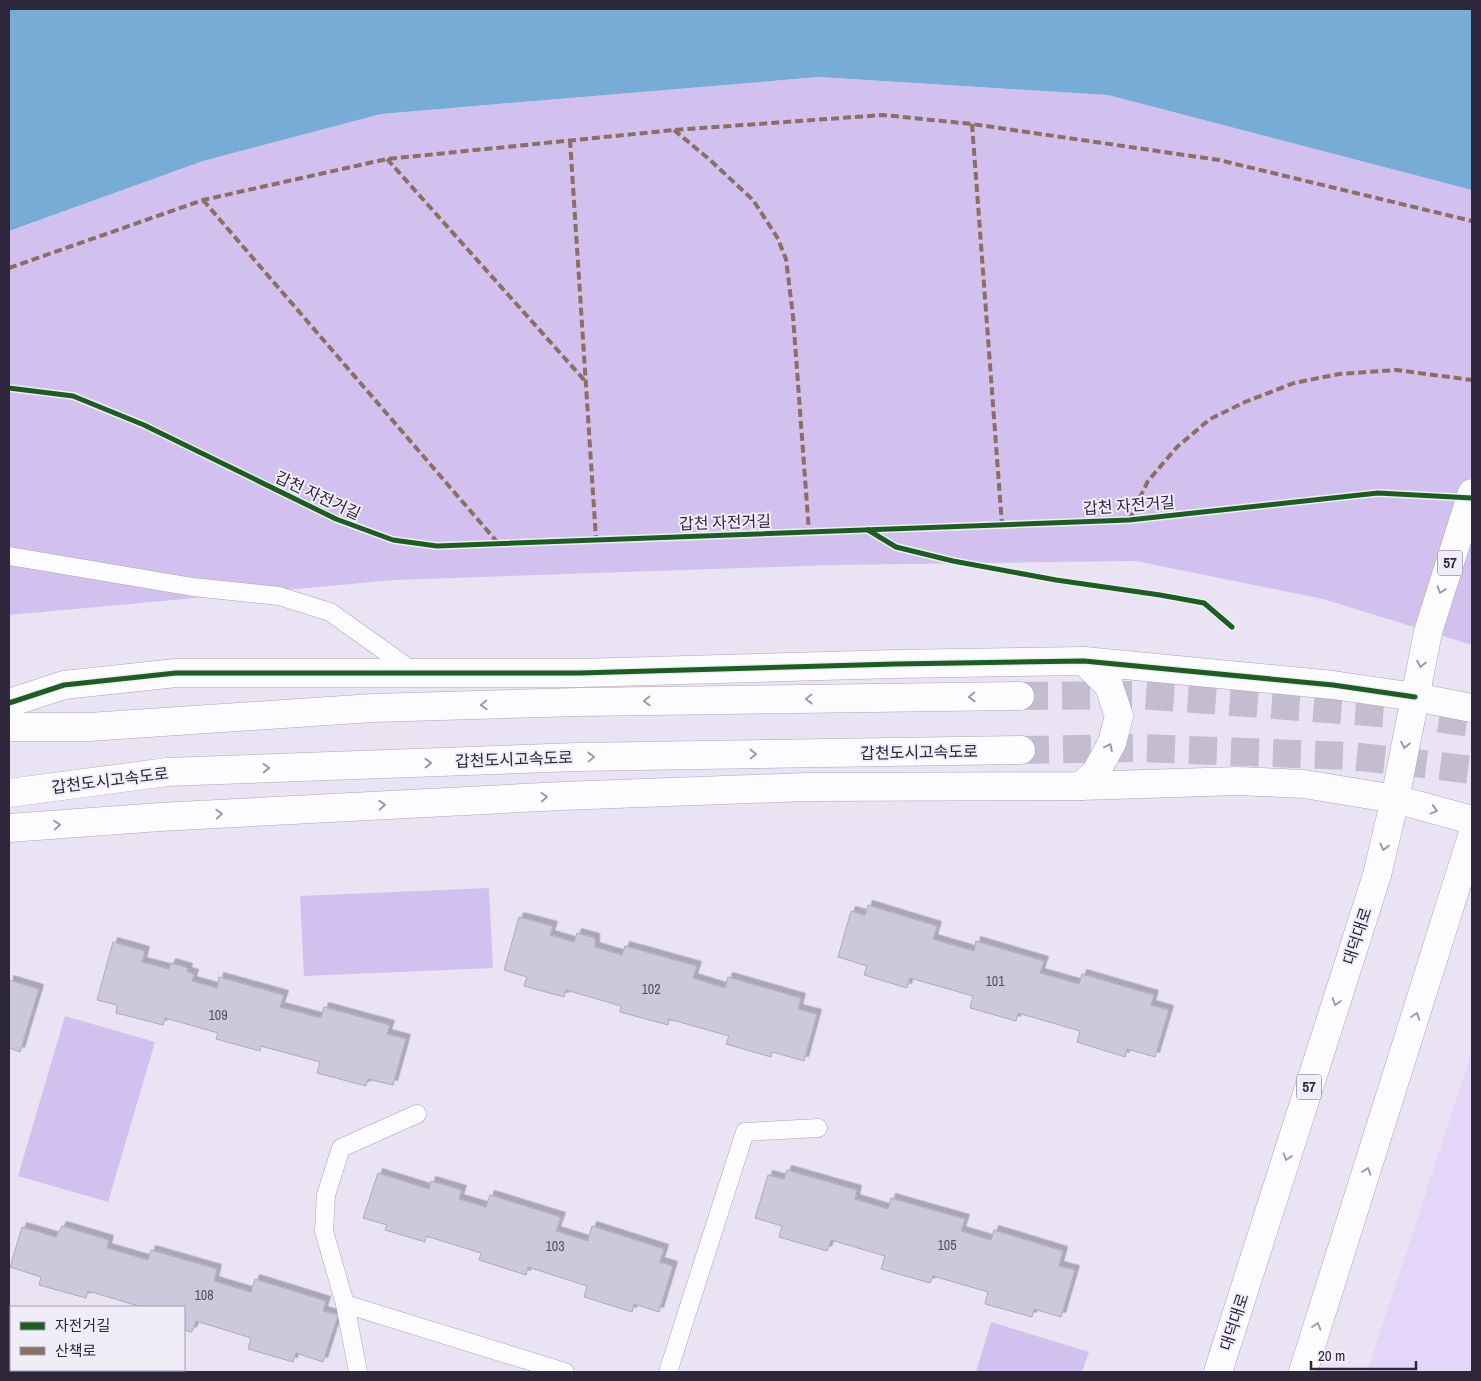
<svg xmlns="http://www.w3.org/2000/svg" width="1481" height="1381" font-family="'Archivo Narrow','Noto Sans KR',sans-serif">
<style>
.built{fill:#e3d6f8}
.green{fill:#d2c1ee}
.water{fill:#77acd7}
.building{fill:#cbc9db;stroke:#acaabb;filter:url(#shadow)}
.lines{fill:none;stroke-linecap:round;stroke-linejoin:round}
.trunk-tunnel{stroke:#c4bdcf;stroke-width:28;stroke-dasharray:28 14;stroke-linecap:butt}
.service-casing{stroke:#aca6b7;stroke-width:19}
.tertiary-casing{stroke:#aca6b7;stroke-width:29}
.primary-casing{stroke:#aca6b7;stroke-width:29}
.trunk-casing{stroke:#aca6b7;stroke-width:29}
.service{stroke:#fcfbfd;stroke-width:18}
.tertiary{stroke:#fcfbfd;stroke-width:28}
.primary{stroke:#fcfbfd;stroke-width:28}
.trunk{stroke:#fcfbfd;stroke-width:28}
.quiet{stroke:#8d6e63;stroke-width:4;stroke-dasharray:8 4;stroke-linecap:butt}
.cycleway-casing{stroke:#f0edf8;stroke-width:8}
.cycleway{stroke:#1b5e20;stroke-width:5}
.oneway{stroke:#9f9ba5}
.labels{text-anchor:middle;stroke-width:4;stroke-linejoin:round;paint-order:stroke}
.number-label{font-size:14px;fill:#554f62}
.shield{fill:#f0edf8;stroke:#686273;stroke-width:1}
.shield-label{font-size:15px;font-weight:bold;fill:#2e263a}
.street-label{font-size:16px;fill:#2e263a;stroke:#f0edf8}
</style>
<defs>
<filter id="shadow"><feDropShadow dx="4.5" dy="-4.5" stdDeviation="0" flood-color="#0004"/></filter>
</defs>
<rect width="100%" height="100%" fill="#e9e3f4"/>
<!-- built -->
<polygon class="built" points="1472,1052 1472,1372 1367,1372"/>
<!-- green -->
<g class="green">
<polygon points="819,77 1108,95 1472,190 1472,645 1323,599 1136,561 832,565 395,580 9,615 9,231 203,161 381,114"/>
<polygon points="489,888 493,968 304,976 300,896"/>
<polygon points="65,1016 155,1042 108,1202 18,1176"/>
<polygon points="991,1322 1089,1352 1082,1372 976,1372"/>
</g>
<!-- water -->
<polygon class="water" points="9,9 1472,9 1472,190 1108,95 819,77 381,114 203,161 9,231"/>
<!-- building -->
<g class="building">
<polygon points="868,905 937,926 933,939 974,951 976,941 1044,961 1040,973 1079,984 1082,974 1154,995 1151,1005 1169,1010 1155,1057 1127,1049 1125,1057 1077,1042 1080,1031 1018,1013 1016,1021 970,1008 973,996 910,978 907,988 864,975 867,966 838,957 851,911 865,915"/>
<polygon points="519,917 553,926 550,935 574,942 577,933 595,938 595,947 622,955 625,946 697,966 693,978 725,988 728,977 801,998 798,1009 817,1014 804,1061 772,1052 771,1057 726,1044 729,1036 669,1019 668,1025 620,1012 621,1006 566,990 564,997 524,986 527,977 504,970"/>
<polygon points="113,942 145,951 142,962 169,969 171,963 188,968 187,972 194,974 192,981 217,988 219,977 284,995 280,1007 321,1018 324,1007 390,1025 387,1034 406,1039 393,1085 368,1079 366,1086 317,1073 320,1062 261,1046 260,1051 216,1039 218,1033 165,1018 163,1025 116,1013 117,1005 97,1000"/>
<polygon points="9,980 39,989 20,1052 9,1048"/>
<polygon points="787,1170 857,1190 855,1199 888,1209 891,1198 965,1219 961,1231 991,1240 994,1230 1063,1251 1059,1266 1075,1270 1061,1317 1034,1309 1032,1317 985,1304 988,1292 933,1276 930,1283 881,1269 885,1256 831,1240 827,1251 779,1237 782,1226 755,1218 768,1175 784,1179"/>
<polygon points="378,1173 429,1189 431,1181 462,1190 459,1199 486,1207 490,1195 561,1217 556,1231 588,1241 592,1226 664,1249 660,1262 673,1266 659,1312 634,1304 632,1312 584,1297 587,1286 528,1267 526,1275 479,1260 481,1253 426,1236 425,1242 385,1230 387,1225 363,1218"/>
<polygon points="62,1226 109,1240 107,1248 148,1260 151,1250 217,1269 214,1281 251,1292 255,1279 326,1301 323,1311 338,1315 323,1362 296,1353 293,1362 248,1349 251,1338 196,1321 192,1332 184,1330 184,1307 142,1307 88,1291 86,1298 39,1285 41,1277 10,1267 22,1227 56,1237"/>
<polygon points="9,1362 11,1363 11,1370 33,1370 41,1372 9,1372"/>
</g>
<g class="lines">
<!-- trunk-tunnel -->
<g class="trunk-tunnel">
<polyline points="1020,696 1140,695 1421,716 1472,723"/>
<polyline points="1021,750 1139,748 1350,756 1408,762 1472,770"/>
</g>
<!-- service casing -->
<g class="service-casing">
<g id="service">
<polyline points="9,556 193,587 279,596 330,612 414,672"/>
<polyline points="345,1304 324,1231 326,1195 341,1148 417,1114"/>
<polyline points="358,1372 345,1304 565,1372"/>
<polyline points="668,1372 745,1132 818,1128"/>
</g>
</g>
<!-- tertiary casing -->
<g class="tertiary-casing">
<g id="tertiary">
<polyline points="9,703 64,685 176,673 580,673 895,664 1084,661 1333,685 1415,697"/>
<polyline points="1081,786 1096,772 1112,743 1119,716 1109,686 1084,661"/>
<polyline points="9,828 160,817 562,796 808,787 1081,786 1238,781 1304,784 1395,799"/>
</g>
</g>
<!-- primary casing -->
<g class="primary-casing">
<g id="primary">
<polyline points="1218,1372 1377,875 1395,799 1428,632 1472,493"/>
<polyline points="1303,1372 1472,836"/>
</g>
</g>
<!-- trunk casing -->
<g class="trunk-casing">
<g id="trunk">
<polyline points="1415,697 1472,708"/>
<polyline points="9,727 89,727 373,708 581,702 1020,696"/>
<polyline points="9,793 167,772 577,757 1021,750"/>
<polyline points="1395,799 1472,820"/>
</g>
</g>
<!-- service -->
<use href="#service" class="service"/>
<!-- tertiary -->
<use href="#tertiary" class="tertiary"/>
<!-- primary -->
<use href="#primary" class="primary"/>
<!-- trunk -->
<use href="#trunk" class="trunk"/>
<!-- quiet -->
<g class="quiet">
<polyline points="972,124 1002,525"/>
<polyline points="674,130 709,159 753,200 777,237 786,259 793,316 809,532"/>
<polyline points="570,140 596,539"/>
<polyline points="387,159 586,382"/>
<polyline points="203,200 498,543"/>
<polyline points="9,268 203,200 387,159 674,130 883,115 972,124 1219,160 1472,221"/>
<polyline points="1129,520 1148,481 1177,447 1210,419 1245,402 1294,383 1339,374 1396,370 1472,380"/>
</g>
<!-- cycleway casing -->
<g class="cycleway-casing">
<g id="cycleway">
<polyline points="9,388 73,396 144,425 336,519 393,540 437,546 1129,520 1378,493 1472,498"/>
<polyline points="868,530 896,547 953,561 1056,580 1160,595 1204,603 1232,627"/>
<polyline points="9,703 64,685 176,673 580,673 895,664 1084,661 1333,685 1415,697"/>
</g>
</g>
<!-- cycleway -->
<use href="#cycleway" class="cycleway"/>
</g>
<!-- one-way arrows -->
<defs><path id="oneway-chevron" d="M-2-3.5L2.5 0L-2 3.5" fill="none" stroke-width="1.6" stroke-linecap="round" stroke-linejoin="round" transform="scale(1.25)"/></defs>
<g class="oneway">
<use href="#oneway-chevron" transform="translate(1441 590) rotate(108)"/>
<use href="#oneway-chevron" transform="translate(1421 664) rotate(101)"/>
<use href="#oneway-chevron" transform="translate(972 697) rotate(179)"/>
<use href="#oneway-chevron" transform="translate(809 699) rotate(179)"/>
<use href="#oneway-chevron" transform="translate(647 701) rotate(179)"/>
<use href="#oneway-chevron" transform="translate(484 705) rotate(178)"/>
<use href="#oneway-chevron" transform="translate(1405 745) rotate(101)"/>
<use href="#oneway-chevron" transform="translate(1109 747) rotate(-64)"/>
<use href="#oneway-chevron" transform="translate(753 754) rotate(-1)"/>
<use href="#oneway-chevron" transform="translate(591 757) rotate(-1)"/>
<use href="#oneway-chevron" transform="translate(428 763) rotate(-2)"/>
<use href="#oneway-chevron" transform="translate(266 768) rotate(-2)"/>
<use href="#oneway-chevron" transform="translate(544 797) rotate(-3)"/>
<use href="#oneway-chevron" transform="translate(382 805) rotate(-3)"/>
<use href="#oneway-chevron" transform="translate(1434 810) rotate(15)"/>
<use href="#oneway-chevron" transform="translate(219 814) rotate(-3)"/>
<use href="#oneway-chevron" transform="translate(57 825) rotate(-4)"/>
<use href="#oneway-chevron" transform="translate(1384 847) rotate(104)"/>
<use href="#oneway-chevron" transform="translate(1336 1002) rotate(108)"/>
<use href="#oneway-chevron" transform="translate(1416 1016) rotate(-72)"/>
<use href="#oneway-chevron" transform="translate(1287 1157) rotate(108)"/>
<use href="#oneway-chevron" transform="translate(1367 1171) rotate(-72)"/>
<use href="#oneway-chevron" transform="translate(1317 1326) rotate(-72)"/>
</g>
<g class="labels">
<!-- number labels -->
<g class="number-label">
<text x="995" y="986">101</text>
<text x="651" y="994">102</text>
<text x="218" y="1020">109</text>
<text x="947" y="1250">105</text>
<text x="555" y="1251">103</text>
<text x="204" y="1300">108</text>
</g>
<!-- shield labels -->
<g class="shield">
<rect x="1437.5" y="550.5" width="25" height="25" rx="4"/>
<rect x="1296.5" y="1074.5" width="25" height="25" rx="4"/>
</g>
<g class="shield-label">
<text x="1450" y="568">57</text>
<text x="1309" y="1092">57</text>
</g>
<!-- street labels -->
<g class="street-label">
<text transform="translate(318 495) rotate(25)" y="6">갑천 자전거길</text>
<text transform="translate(1129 505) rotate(-4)" y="6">갑천 자전거길</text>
<text transform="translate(725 522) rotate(-2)" y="6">갑천 자전거길</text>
<text transform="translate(919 752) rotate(-1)" y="6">갑천도시고속도로</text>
<text transform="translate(514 759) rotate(-2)" y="6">갑천도시고속도로</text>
<text transform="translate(110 780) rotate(-7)" y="6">갑천도시고속도로</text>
<text transform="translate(1357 936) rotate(-72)" y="6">대덕대로</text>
<text transform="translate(1234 1322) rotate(-72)" y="6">대덕대로</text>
</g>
</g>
<!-- border -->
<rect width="1481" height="1381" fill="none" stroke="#2e263a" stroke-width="20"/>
<!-- legend -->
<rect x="10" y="1306" width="175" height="65" fill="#f0edf8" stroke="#a29dac"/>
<rect x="20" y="1322" width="25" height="8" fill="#1b5e20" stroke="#a29dac"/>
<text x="55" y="1331" font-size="15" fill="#2e263a">자전거길</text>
<rect x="20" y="1347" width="25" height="8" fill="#8d6e63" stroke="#a29dac"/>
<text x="55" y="1356" font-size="15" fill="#2e263a">산책로</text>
<!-- scale -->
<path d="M1311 1361v8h105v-8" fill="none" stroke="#2e263a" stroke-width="2.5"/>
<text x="1318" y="1361" font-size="15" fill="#2e263a" stroke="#f0edf8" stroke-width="4" paint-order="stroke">20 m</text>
</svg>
